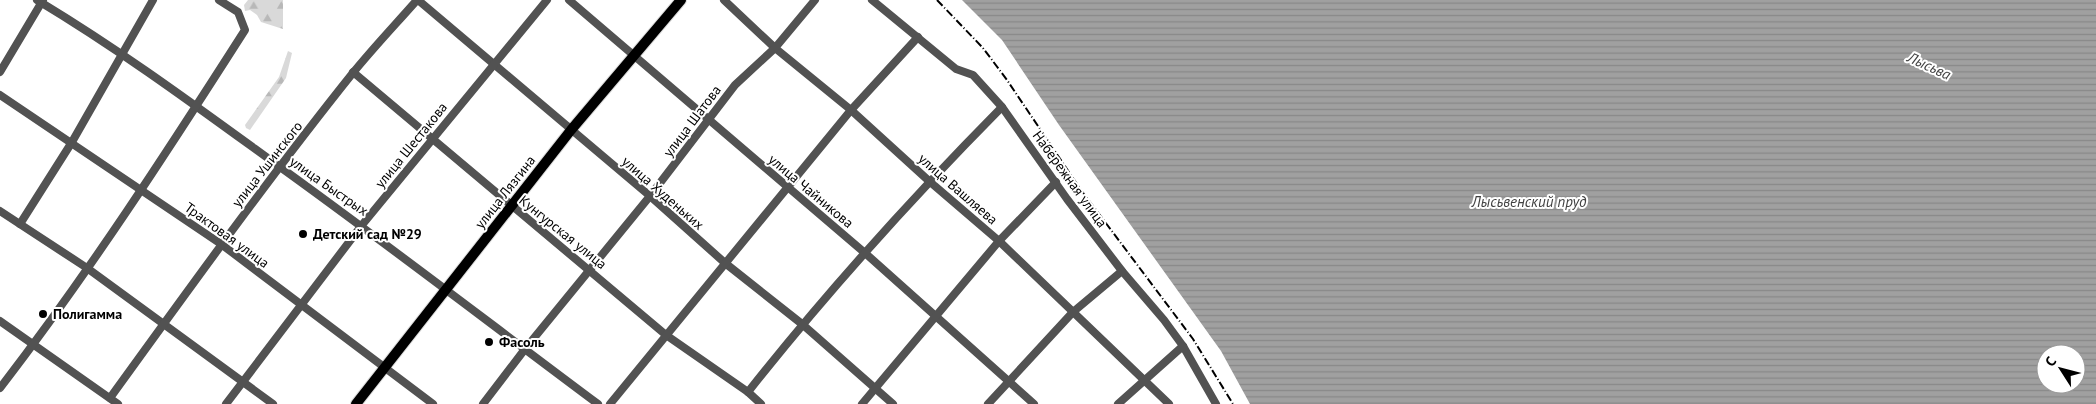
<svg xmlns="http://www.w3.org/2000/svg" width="2096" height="404" font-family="'PT Sans',sans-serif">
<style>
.forest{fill:url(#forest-firs)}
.water{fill:url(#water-rules);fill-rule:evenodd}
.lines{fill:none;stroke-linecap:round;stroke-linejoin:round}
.major-casing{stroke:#dbdbdb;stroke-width:12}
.minor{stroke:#525252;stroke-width:8}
.major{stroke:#000;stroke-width:10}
.rail{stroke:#000;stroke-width:2;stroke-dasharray:8 2.5 1 2.5;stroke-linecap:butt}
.poi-dot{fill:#000;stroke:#fff;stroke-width:2}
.labels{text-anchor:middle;stroke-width:4;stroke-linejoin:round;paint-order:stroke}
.street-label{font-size:14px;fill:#000;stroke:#fff}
.poi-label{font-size:14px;font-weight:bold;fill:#000;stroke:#fff;text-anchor:start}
.water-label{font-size:15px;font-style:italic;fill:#414141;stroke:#fff}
</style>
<defs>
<pattern id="forest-firs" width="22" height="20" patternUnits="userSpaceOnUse" patternTransform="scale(1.25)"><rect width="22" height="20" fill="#d9d9d9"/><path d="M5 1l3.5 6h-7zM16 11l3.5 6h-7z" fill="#b8b8b8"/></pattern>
<pattern id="water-rules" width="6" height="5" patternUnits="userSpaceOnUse" patternTransform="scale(1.25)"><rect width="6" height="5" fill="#a0a0a0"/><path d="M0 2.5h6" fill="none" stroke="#888"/></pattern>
</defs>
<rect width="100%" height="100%" fill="#fff"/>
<!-- forest -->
<g class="forest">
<polygon points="248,0 283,0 283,29 261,22 257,15 250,10 245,11 244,5"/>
<polygon points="288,51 292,53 286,78 250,130 246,128 245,125 279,77"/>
</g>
<!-- water -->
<path class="water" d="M962,0H2096V404H1250L1221,351L1059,125L1002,40ZM2046,354H2076V384H2046Z"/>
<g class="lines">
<!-- major casing -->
<g class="major-casing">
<polyline id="major" points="356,404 571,130 681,0"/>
</g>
<!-- minor -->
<g class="minor">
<path d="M37,0C122,51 200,109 280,167C387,244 492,325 598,404"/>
<polyline points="418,0 650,196 725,263 802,324 893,404"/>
<polyline points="569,0 865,253 1034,404"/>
<polyline points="724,0 775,48 851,110 929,181 999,241 1169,404"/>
<polyline points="872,0 956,69 973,75 1002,107 1067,199 1122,271 1164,320 1183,346 1216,404"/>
<polyline points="0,72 43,0"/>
<polyline points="353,72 666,335 748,392 761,404"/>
<polyline points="0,95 221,244 433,404"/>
<polyline points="0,211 87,268 273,404"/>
<polyline points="20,224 72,142 153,0"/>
<polyline points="0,321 118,404"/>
<path d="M0,388C88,274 167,152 245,30L238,12L219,0"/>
<path d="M748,392C827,292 912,198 1002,107"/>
<path d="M110,398C189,289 268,179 352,74C373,48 395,25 417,0"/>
<polyline points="226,404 362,225 547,0"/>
<polyline points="483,404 525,349 650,196 735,85 775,48 815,0"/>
<polyline points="610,404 851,110 918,37"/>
<polyline points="862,404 999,241 1056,182"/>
<polyline points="988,404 1073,312 1122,271"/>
<polyline points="1118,404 1183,346"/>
</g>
<!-- major -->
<use href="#major" class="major"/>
<!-- rail -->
<polyline class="rail" points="937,0 983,48 1007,80 1081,190 1193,339 1233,404"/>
</g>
<!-- markers -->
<g class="poi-dot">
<circle cx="303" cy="234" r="5"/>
<circle cx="43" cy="314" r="5"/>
<circle cx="489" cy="342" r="5"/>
</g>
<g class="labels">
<!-- street labels -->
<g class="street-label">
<text transform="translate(692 121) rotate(-53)" y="5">улица Шатова</text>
<text transform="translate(411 145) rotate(-51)" y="5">улица Шестакова</text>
<text transform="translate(267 164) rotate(-52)" y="5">улица Ушинского</text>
<text transform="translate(1070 179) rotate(54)" y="5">Набережная улица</text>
<text transform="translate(329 186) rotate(35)" y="5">улица Быстрых</text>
<text transform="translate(958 189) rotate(41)" y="5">улица Вашляева</text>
<text transform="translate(811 191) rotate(40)" y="5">улица Чайникова</text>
<text transform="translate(505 192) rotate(-52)" y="5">улица Лязгина</text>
<text transform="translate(663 193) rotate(41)" y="5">улица Худеньких</text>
<text transform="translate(563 232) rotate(39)" y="5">Кунгурская улица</text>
<text transform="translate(227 235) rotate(36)" y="5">Трактовая улица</text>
</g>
<!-- poi labels -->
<g class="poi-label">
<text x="313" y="239">Детский сад №29</text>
<text x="53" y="319">Полигамма</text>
<text x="499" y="347">Фасоль</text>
</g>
<!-- water labels -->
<g class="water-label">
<text transform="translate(1929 66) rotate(25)" y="5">Лысьва</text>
<text x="1529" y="207">Лысьвенский пруд</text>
</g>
</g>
<!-- north arrow -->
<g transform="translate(2061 369) rotate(306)"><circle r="24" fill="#ffffff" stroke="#999999"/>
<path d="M0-4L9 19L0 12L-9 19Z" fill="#000000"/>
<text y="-8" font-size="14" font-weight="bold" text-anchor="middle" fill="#000000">С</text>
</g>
</svg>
